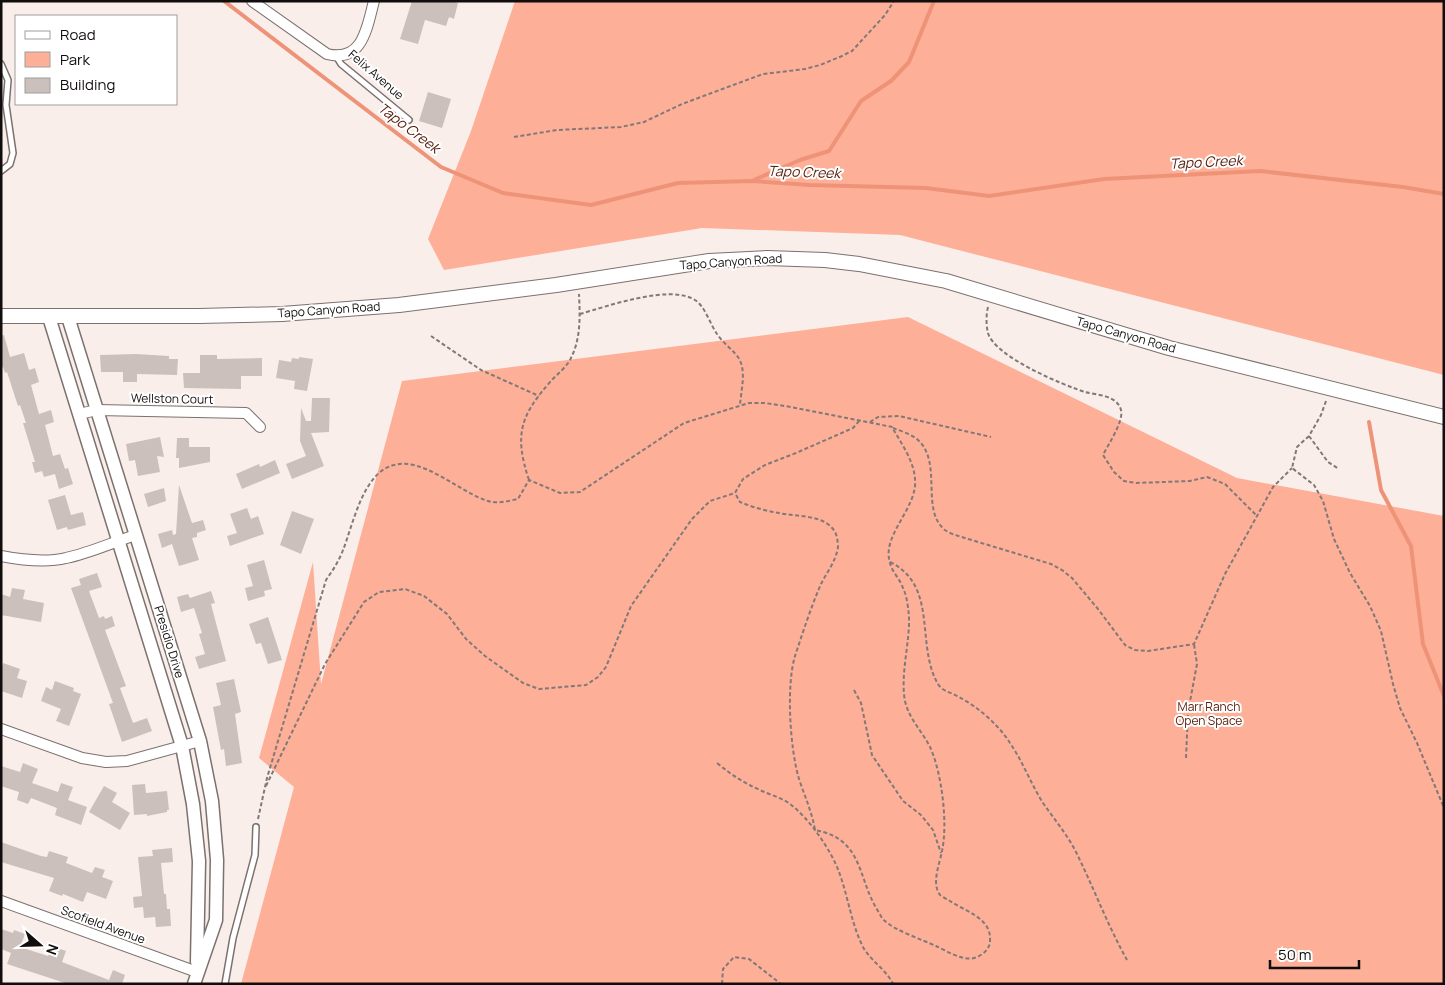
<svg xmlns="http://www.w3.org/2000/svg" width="1445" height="985" font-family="Manrope,sans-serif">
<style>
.green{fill:#feaf98}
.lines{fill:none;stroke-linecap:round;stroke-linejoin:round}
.stream{stroke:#ee9378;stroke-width:4}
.building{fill:#cbc0bc}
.service-casing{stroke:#7b716e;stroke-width:8}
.minor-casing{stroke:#7b716e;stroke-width:12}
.tertiary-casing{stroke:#7b716e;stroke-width:15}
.secondary-casing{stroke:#7b716e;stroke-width:16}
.path{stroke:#817977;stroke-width:2;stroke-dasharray:4 2.5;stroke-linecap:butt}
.service{stroke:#fff;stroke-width:5}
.minor{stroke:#fff;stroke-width:10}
.tertiary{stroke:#fff;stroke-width:12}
.secondary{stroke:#fff;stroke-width:14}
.labels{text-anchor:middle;stroke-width:4;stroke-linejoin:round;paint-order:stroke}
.street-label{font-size:12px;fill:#110d0c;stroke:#fff}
.park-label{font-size:12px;fill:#5b2210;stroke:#fff}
.water-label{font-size:14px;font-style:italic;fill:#5a2110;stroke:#fff}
</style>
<rect width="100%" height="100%" fill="#faeeeb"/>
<!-- green -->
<g class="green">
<polygon points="515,1 1444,1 1444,375 900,235 702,228 444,270 428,239 471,131"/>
<polygon points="908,317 1237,478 1444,516 1444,984 241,984 294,787 259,758 313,562 321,684 402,381"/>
</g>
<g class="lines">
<!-- stream -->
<g class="stream">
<polyline points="224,1 441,167 503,193 591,205 678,183 752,181 809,185 926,188 989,196 1104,179 1260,171 1403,187 1444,194"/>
<polyline points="754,180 800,160 829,151 861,101 891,81 909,62 934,1"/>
<polyline points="1369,422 1381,490 1411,546 1423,644 1444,696"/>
</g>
</g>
<!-- building -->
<g class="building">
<polygon points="412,1 451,1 458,3 454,19 449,17 446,26 425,20 418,44 400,39"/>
<polygon points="428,92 451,99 442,128 419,121"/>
<polygon points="4,335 10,357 24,353 29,370 35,368 39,382 31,385 39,414 51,410 54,422 45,425 53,456 60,454 65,469 68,468 73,484 59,489 55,474 44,477 42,471 35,473 32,462 35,462 23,423 26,423 20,405 18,406 7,372 5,373 3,367 1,368 1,336"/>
<polygon points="136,354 169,356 169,359 178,359 177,375 137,374 137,382 123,382 123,372 101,372 100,355"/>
<polygon points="200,355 217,355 217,359 262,358 262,376 241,376 241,389 184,388 183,373 200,373"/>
<polygon points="299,357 313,359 307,391 294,389 295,381 276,378 279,360 291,362 292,358 299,359"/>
<polygon points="312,398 330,398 329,432 311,433 324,466 292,479 286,464 306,456 300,441 301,408 306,421 311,421"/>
<polygon points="160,437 164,457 157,456 160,472 138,476 135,460 129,461 126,444"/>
<polygon points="177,438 189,438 189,447 210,447 210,462 179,468 179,458 176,458"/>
<polygon points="275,460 280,473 242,489 236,474 259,464 260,467"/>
<polygon points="179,485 192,523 203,520 206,530 197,533 197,537 192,538 199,560 179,566 172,544 162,548 158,534 172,530 173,535 176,534"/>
<polygon points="164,488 166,501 148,507 144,494"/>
<polygon points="65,495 71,515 83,512 86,525 68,530 67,527 57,530 48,500"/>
<polygon points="247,508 251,519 258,516 264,534 230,546 227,536 237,533 230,514"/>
<polygon points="292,511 314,519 301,554 280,545"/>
<polygon points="264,560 272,589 264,591 265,596 248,601 245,588 253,586 247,565"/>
<polygon points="97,573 102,587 89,591 99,618 104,616 105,619 112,616 115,626 105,630 126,686 120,688 133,723 147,718 152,731 122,742 109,704 113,703 71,588 81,585 79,579"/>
<polygon points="12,588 25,590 23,599 44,603 41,622 1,615 1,594 10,597"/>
<polygon points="211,591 215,603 211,604 226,661 199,669 195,657 205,654 199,634 202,633 194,608 181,612 177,597 188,594 190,598"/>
<polygon points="268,617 282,660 268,664 261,643 256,644 249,624"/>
<polygon points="3,663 20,669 17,678 27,681 22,698 1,691 1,669"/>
<polygon points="234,679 241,712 235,714 242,763 226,766 224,749 221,750 213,707 221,705 216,683"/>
<polygon points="55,681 74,688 73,691 81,694 69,726 56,721 61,709 41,701 46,687 52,690"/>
<polygon points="23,763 38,769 32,783 58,792 61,783 73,787 68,800 87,807 81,825 55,815 57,808 31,798 28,804 17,800 19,792 1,786 1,766 20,772"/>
<polygon points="145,784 146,793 167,791 169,810 167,810 167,812 147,816 147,814 134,815 132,785"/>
<polygon points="104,786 117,793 112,802 130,813 120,830 89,812"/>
<polygon points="1,842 41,856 47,857 49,851 68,857 66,863 92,873 95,867 105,870 102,877 113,881 106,899 87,892 83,902 63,894 62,896 49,891 54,878 1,862"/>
<polygon points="172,848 173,862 161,863 164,894 166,894 167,909 170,909 171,926 156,927 155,917 144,918 143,907 134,908 133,897 142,896 138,857 153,856 152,850"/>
<polygon points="1,929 13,933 14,930 25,934 20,947 48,956 52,946 66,951 62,962 109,980 113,970 125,975 122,984 68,984 7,964 11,953 1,949"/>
</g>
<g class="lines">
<!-- service casing -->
<g class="service-casing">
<g id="service">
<polyline points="336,56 341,64 409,120"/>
<polyline points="1,64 8,80 6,105 13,153 10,164 1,171"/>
<polyline points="225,984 233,938 255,855 256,827"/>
</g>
</g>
<!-- minor casing -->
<g class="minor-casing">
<g id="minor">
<path d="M252,1L327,54C363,63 367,27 374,1"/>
<polyline points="79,414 97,410 246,413 260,427"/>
<path d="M1,556C22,560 45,563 66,558C90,553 113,542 136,535"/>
<polyline points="1,729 82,758 106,762 127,761 200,741"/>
<polyline points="1,901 197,972"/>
</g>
</g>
<!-- tertiary casing -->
<g class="tertiary-casing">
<g id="tertiary">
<polyline points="49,317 182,746 193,804 199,861 197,962"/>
<polyline points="68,317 200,741 212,801 217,860 216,920 194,984"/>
</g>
</g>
<!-- secondary casing -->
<g class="secondary-casing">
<polyline id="secondary" points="1,316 199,316 282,314 399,305 556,285 709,261 767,258 825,260 859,264 946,281 1169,348 1444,417"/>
</g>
<!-- path -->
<g class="path">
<polyline points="514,137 557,130 621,127 644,122 682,104 763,74 805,69 820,65 842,56 852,51 885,15 894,1"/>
<path d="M988,307C986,315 986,325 988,333C995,357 1063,385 1085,392C1097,395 1117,395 1121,410C1124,421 1108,445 1103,455L1114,472L1124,481L1136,483L1190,481L1207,477L1225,484L1256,515"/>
<path d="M580,314C608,306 670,284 695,300C705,306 710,324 717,334C723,343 732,349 738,357C747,370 741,390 740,405"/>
<polyline points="431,336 481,370 539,396"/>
<polyline points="1326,401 1321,415 1309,436 1297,447 1292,468 1314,485 1323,501 1334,539 1350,573 1370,606 1381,631 1393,684 1400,708 1417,743 1444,808"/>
<polyline points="870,422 878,417 899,416 991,437"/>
<path d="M893,428C901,431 911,434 918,440C943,463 920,510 945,530C948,532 952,534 955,535L1051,564L1062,570L1072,578L1098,609L1125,645L1135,650L1148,651L1194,644L1225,574L1273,487L1292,468"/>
<polyline points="1309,436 1328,462 1339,469"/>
<path d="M529,480C514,435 520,416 551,381C557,374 567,367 571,358C581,338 580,316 579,294"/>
<path d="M890,562C939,586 915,645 938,684C942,691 950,692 957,696C977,706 998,724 1010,743C1023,762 1031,784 1043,803C1054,819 1066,833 1075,850C1093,886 1107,924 1127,960"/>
<polyline points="854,690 861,703 872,755 903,801 921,815 933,830 941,853"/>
<polyline points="1186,758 1188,712 1197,664 1194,644"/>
<path d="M717,763C733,776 744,783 762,791C771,795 782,798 790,804C809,818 831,850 839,872C848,896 851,922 862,945C869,960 886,969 893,984"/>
<polyline points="266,786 325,664 364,602 379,592 405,589 424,596 447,614 466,639 485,656 523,683 539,689 586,685 598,677 606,667 631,606 692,519 710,501 735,493 743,479 765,465 796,453 853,428 860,420"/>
<path d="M258,819L267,778L326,580C333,570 339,561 343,550C353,525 363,472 394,465C424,457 459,492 488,501C497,504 508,501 518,499L529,480L560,493L580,492L684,423L749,403H765L791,407L892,427C901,443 914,461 915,479C918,508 881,535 890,563C892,572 900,579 903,588C907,596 908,607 909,616C910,643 900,675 905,701C909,719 922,731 930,747C942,773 948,824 942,851C940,863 931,883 940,895C940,895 946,899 947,899C963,911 992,917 990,941C990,949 982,956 974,958C962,961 947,951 936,946C923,940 894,930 885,921C882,919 880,914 878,911C857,878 864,839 815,830C812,812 805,797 799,779C790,749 786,686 795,656C803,632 811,607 821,584C827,572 836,561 838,547C838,543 837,535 835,532C825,514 796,517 779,513C766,511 752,507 740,502L735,493"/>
<polyline points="722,984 723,969 734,957 749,959 781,984"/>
</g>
<!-- service -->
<use href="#service" class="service"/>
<!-- minor -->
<use href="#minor" class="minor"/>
<!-- tertiary -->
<use href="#tertiary" class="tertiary"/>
<!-- secondary -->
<use href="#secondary" class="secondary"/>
</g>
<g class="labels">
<!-- street labels -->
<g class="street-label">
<text transform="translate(376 75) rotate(41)" y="4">Felix Avenue</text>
<text transform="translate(731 262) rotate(-4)" y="4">Tapo Canyon Road</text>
<text transform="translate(329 310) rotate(-4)" y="4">Tapo Canyon Road</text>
<text transform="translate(1126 335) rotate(16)" y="4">Tapo Canyon Road</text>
<text transform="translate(172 399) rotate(1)" y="4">Wellston Court</text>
<text transform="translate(169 642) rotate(73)" y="4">Presidio Drive</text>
<text transform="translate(103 925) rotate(20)" y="4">Scofield Avenue</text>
</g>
<!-- park labels -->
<g class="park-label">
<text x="1209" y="711">Marr Ranch<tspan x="1209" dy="14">Open Space</tspan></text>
</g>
<!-- water labels -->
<g class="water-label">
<text transform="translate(409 128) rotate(37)" y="5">Tapo Creek</text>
<text transform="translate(1206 162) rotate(-3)" y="5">Tapo Creek</text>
<text transform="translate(804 172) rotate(2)" y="5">Tapo Creek</text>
</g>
</g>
<!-- border -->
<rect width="1445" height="985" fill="none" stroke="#110d0c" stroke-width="5"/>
<!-- legend -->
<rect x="15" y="15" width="162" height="90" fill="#ffffff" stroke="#a09e9e"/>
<rect x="25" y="31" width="25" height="8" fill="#ffffff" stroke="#a09e9e"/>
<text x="60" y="40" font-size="15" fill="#110d0c">Road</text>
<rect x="25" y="52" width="25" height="15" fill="#feaf98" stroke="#a09e9e"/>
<text x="60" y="65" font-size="15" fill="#110d0c">Park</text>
<rect x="25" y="78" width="25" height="15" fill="#cbc0bc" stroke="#a09e9e"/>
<text x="60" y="90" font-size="15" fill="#110d0c">Building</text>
<!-- north arrow -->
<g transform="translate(40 945) rotate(110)" stroke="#ffffff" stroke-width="4" paint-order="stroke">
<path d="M0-4L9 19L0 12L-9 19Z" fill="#110d0c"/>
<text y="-8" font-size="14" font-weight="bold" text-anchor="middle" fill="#110d0c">N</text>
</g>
<!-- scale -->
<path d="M1270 960v8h89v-8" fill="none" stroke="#110d0c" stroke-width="2.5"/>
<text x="1278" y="960" font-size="15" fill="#110d0c" stroke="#ffffff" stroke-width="4" paint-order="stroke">50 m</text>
</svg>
